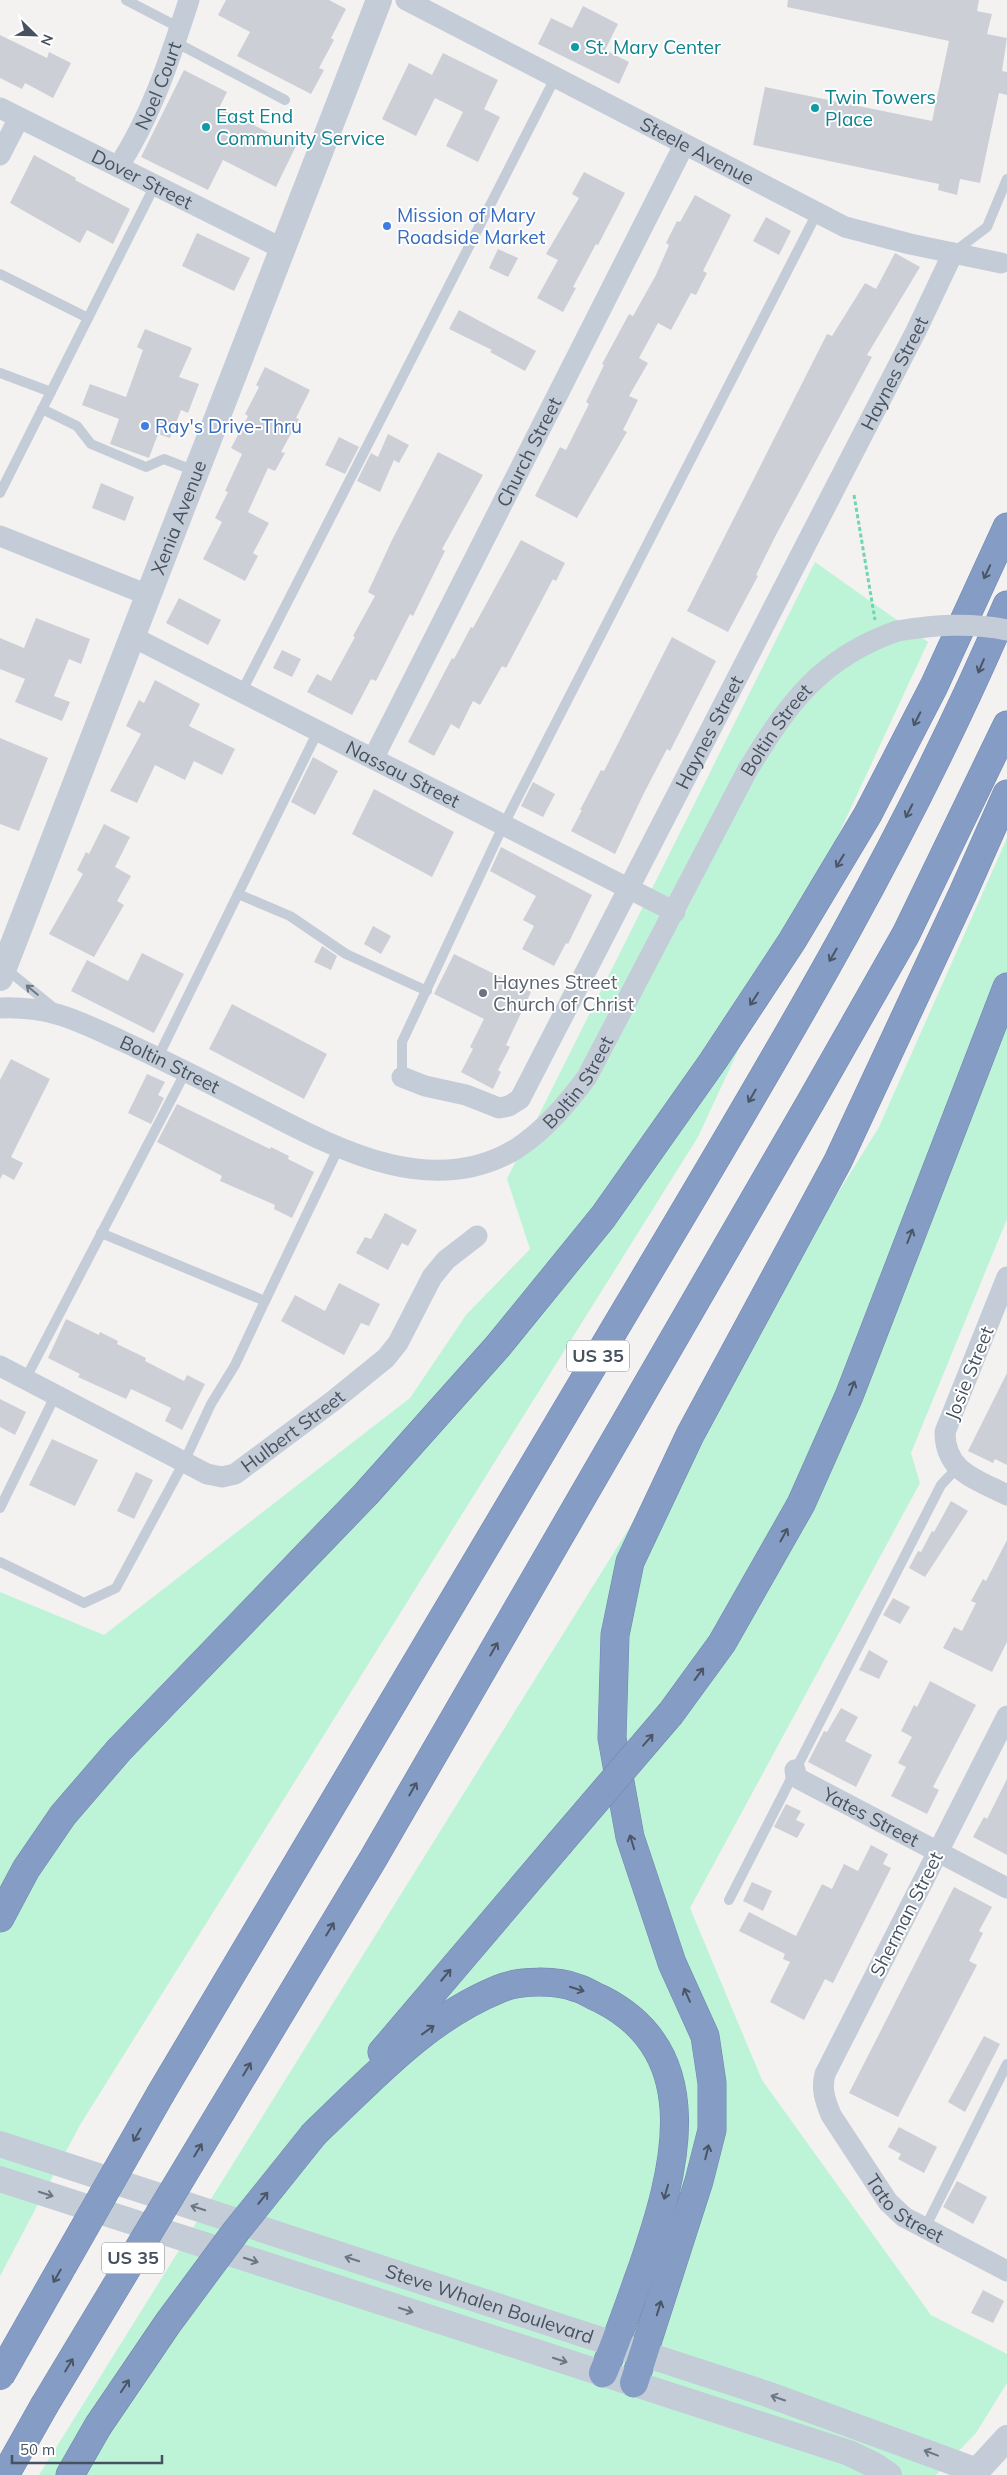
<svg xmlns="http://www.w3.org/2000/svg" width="1007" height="2475" font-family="Mulish,sans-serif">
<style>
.green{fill:#bdf4d8}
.building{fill:#cdcfd7}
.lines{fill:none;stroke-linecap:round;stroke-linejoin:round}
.motorway-casing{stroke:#7087b0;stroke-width:29}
.path{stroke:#72d5af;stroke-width:3;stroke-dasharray:4 2.5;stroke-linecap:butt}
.service{stroke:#c4ccd7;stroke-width:10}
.minor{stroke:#c4ccd7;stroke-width:21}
.tertiary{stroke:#c4ccd7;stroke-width:26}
.motorway{stroke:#859cc4;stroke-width:28}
.motorway-bridge-casing{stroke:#7087b0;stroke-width:29;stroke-linecap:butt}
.minor-bridge{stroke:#c4ccd7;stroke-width:21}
.motorway-bridge{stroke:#859cc4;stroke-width:28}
.oneway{stroke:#4a5666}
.oneway2{stroke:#6c7784}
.culture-dot{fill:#0f9aa8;stroke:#fff;stroke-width:2}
.shop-dot{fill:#3f7fe0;stroke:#fff;stroke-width:2}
.worship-dot{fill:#6b7280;stroke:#fff;stroke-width:2}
.labels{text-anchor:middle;stroke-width:4;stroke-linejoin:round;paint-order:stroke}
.shield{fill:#fff;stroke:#7e8690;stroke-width:1}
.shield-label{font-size:18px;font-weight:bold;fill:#475261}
.culture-label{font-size:19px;fill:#0d838f;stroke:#fff;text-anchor:start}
.street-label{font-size:19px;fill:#475261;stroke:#fff}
.shop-label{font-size:19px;fill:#366cbe;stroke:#fff;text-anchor:start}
.worship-label{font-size:19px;fill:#5b616d;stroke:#fff;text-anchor:start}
</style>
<rect width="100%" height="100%" fill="#f4f1f1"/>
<!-- green -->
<g class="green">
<polygon points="815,562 928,642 698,1137 80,2125 0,2276 0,1592 104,1635 410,1398 466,1315 530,1249 507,1179"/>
<polygon points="1007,838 1007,1219 911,1453 920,1483 690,1908 762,2080 931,2315 1007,2354 1007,2383 976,2433 936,2475 39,2475 879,1127"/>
</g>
<!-- building -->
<g class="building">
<polygon points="226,0 329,0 346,9 331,38 334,40 319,68 324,70 311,94 237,56 250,32 218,15"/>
<polygon points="788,0 979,0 977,11 992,14 987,34 1007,38 1002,71 1007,72 1007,95 999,93 980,183 960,179 957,195 938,190 939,184 753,145 765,87 932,121 949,41 787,7"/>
<polygon points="583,6 618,24 605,50 629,62 619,84 538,44 551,18 572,28"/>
<polygon points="0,35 47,58 49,52 71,63 53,98 25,83 22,89 0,78"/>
<polygon points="443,53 498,80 484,109 500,117 478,162 446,146 463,112 435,98 416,136 382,119 409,63 432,75"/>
<polygon points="184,70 227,92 219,108 296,146 276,187 223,160 208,190 141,157"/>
<polygon points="34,155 76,178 75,180 130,209 113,244 87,230 80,243 10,203"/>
<polygon points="584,172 625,193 598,245 596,244 573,287 576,288 563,312 537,298 558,260 546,254 579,198 572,194"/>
<polygon points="695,195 731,215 703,271 707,273 696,295 691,293 671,330 658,323 639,358 648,363 629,396 638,400 623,430 627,432 577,518 535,496 560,447 566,450 589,404 586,402 604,365 602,364 629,314 633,316 656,275 669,245 666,243 677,221 680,222"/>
<polygon points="766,217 791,231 779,255 753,241"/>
<polygon points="197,233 250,258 234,291 182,266"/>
<polygon points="498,249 518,258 508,277 489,268"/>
<polygon points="895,253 920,267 867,355 872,357 776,535 756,575 758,576 728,632 687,611 827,334 832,336 865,283 876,289"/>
<polygon points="459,310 536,351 525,371 490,352 492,350 449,329"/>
<polygon points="145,329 192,348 179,377 199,384 188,413 181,410 170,438 158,434 149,458 110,444 119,419 82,405 90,384 126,397 143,350 137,347"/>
<polygon points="265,367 310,390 296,418 299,419 281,452 285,453 275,471 268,468 248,512 269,523 253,553 258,556 245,581 203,559 222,522 215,518 228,492 225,491 242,454 231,448 248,416 245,414 259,387 256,385"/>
<polygon points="388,434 409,445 399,463 394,460 380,492 357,481 371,453 378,457"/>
<polygon points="339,437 359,447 345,474 325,465"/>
<polygon points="438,452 483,475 442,549 445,551 413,616 410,614 376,681 371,679 352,715 307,692 317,674 331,681 355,637 353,636 375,596 368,592 392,540"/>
<polygon points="101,483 134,497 125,521 92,508"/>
<polygon points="521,540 565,563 556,581 553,579 506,668 502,666 480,705 473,701 459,729 451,724 434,756 408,742 452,658 454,659 471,627 473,628"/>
<polygon points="179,598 221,620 208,645 166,623"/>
<polygon points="36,618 90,639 81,664 69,659 54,696 70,702 62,721 15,702 25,679 0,669 0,638 24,648"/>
<polygon points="672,637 716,661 670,751 667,749 644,793 615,854 571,831 582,810 580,810 601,770 604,771"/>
<polygon points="282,650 301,659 292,677 273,668"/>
<polygon points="155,680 200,704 189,726 235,749 222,775 194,761 185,780 155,765 137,803 110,791 141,734 126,726 139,700 144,703"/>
<polygon points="0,738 48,758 19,831 0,824"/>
<polygon points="313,757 338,771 315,815 291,802"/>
<polygon points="533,782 555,794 543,817 521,806"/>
<polygon points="374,789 454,832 432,877 352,834"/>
<polygon points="104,824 130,837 115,867 131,876 117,901 124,905 94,957 49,934 83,874 77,870 86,852 89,854"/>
<polygon points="501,847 592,895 568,944 566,943 554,966 522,949 534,926 523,920 536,896 490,871"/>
<polygon points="373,926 391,936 381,954 364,944"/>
<polygon points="322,946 337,956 331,970 314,962"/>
<polygon points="142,953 184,974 154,1033 71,991 87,960 128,981"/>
<polygon points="454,954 531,992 506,1045 510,1047 498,1070 501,1072 493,1089 461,1072 473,1049 470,1047 484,1019 434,994"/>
<polygon points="232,1004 327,1054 304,1099 209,1049"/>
<polygon points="11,1059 50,1079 11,1157 23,1163 14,1180 3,1174 0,1179 0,1080"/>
<polygon points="147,1074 165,1082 158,1095 164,1098 151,1124 128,1113"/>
<polygon points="177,1104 270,1149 271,1147 289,1156 288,1159 314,1172 292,1218 274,1209 275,1205 220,1181 222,1176 157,1142"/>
<polygon points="385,1213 417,1230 408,1246 402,1243 388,1270 356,1253 365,1237 371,1239"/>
<polygon points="339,1283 380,1304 369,1326 361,1323 344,1355 281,1321 295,1295 325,1311"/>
<polygon points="66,1319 99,1335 100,1332 118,1341 117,1344 146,1358 145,1361 184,1381 187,1375 205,1384 182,1430 165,1421 171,1408 131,1389 126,1399 78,1377 80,1374 48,1358"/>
<polygon points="1007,1373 1007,1465 995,1459 993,1463 968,1451"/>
<polygon points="0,1399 26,1412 15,1435 0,1427"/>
<polygon points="52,1439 98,1460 75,1506 29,1485"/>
<polygon points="136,1472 153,1480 134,1519 117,1511"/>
<polygon points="951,1501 968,1511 925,1577 909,1568 918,1551 921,1552 932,1531 934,1532"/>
<polygon points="1007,1540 1007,1642 992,1672 943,1648 954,1627 962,1631 976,1603 971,1601 983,1579 986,1581"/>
<polygon points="893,1598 910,1607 900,1624 883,1615"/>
<polygon points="869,1650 888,1661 879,1679 859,1670"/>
<polygon points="930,1681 976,1705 933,1787 939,1790 927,1814 891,1796 906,1767 898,1763 912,1737 901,1731 914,1705 917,1707"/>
<polygon points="841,1708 858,1717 845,1741 872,1755 856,1787 808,1762 824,1731 827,1732"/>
<polygon points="1007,1779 1007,1855 973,1837 984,1817 987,1819"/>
<polygon points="786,1804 801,1811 796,1820 805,1824 797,1838 774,1827"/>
<polygon points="871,1845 888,1854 883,1864 891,1868 833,1983 825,1979 804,2020 770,2002 790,1962 783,1959 785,1954 739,1931 749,1912 796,1936 822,1884 832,1889 844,1864 858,1871"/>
<polygon points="752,1882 772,1891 763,1911 743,1901"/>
<polygon points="954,1887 992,1907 979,1931 983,1933 969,1961 977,1965 898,2117 849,2093"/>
<polygon points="984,2036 1000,2044 965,2112 948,2102"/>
<polygon points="899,2127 937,2147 924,2173 898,2159 901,2154 888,2147"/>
<polygon points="957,2181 987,2197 973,2224 943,2207"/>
<polygon points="983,2290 1004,2301 993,2323 971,2313"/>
</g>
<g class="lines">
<!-- motorway casing -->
<g class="motorway-casing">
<g id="motorway">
<polyline points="671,1713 722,1643 801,1504 849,1396 1007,987"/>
<polyline points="0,1918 26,1869 63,1815 119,1750 366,1494 498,1346 603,1217 713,1061 792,941 868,814 934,686 1007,527"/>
<polyline points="382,2052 559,1844"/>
<path d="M161,2093C316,1831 472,1570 627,1308C763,1079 903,850 1007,605"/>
<polyline points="222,2110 373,1859 810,1103 906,934 1007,725"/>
<path d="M314,2134C371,2080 425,2019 499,1989C519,1980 557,1980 577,1988C585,1990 593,1996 601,1999C710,2054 674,2175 643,2266C630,2302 618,2338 603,2373"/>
<polyline points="634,2383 699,2181 712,2130 712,2083 705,2036 672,1963 630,1837 612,1738 615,1635 630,1562 690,1435 838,1161 963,893 1007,794"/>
<polyline points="5,2475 44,2406"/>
<polyline points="70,2475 98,2426"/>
</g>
</g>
<!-- path -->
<polyline class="path" points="854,495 875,620"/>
<!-- service -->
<g class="service">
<polyline points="126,0 180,28"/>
<polyline points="175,42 285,100"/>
<polyline points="954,252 987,227 1007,179"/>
<polyline points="0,274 88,318"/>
<polyline points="0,373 51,392"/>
<polyline points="42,409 77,426 91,444 146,467 164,459 195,471"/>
<polyline points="0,493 155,185"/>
<polyline points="242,691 555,78"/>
<polyline points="238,894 290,916 346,954 427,991"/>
<polyline points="5,968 54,1008"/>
<polyline points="158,1057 319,729"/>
<polyline points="402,1077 402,1042 504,824 817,213"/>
<polyline points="101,1233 265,1301 339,1147"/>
<polyline points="26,1378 186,1071"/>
<polyline points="0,1508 56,1394"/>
<polyline points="0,1562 84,1603 116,1588 184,1462 211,1404 235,1365 265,1301"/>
<polyline points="729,1900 941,1485 957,1468"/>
<polyline points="925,2228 1007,2064"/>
</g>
<!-- minor -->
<g class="minor">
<path id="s1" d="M406,0L845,227L910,244L1001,263"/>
<path id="s2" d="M0,108L283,249"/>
<polyline points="0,155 19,118"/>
<path id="s3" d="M118,167C152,115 170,58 189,0"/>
<polyline points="0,536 148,595"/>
<path id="s4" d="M131,636L675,912"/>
<path id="s5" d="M374,757L684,145"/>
<path id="s6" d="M0,1008C51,1006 78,1021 122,1041C166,1061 209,1083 252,1105C330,1145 429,1202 516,1149C545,1130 567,1104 587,1077L747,771C788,704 820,658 897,631"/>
<path id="s7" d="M402,1077L425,1086L466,1095L499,1108L509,1106L520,1099L916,331L953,253"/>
<path d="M1007,1277L945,1432C945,1472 976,1479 1007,1495"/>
<path id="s8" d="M0,1366L207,1474L222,1477L235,1474L333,1401L386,1358L398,1343L432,1277L446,1260L477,1236"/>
<path id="s9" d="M1007,1716L825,2074C821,2089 825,2100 831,2115L888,2202L904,2217L1007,2271"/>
<path id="s10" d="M795,1770L796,1777L801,1780L1007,1888"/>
</g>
<!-- tertiary -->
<g class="tertiary">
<path id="s11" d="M0,978L379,0"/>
<path id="s12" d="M0,2144L767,2394L977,2471"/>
<polyline points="0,2179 849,2453 874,2465 889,2475"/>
<polyline points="973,2475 1007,2438"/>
</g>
<!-- motorway -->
<use href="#motorway" class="motorway"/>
<!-- motorway-bridge casing -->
<g class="motorway-bridge-casing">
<g id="motorway-bridge">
<polyline points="559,1844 671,1713"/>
<polyline points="0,2376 161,2093"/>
<polyline points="44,2406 222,2110"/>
<polyline points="98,2426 168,2323 237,2230 314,2134"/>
</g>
</g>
<!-- minor-bridge -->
<path class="minor-bridge" d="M897,631C934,625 970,622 1007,630"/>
<!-- motorway-bridge -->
<use href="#motorway-bridge" class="motorway-bridge"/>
</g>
<!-- one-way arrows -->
<defs><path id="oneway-shaft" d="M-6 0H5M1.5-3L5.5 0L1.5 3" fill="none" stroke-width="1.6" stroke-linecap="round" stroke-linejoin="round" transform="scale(1.25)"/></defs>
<g class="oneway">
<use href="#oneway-shaft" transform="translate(987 572) rotate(115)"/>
<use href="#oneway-shaft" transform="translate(981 666) rotate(113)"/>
<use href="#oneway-shaft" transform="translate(917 719) rotate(117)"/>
<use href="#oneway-shaft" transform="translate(909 811) rotate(117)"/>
<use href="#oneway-shaft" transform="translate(840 861) rotate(121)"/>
<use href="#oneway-shaft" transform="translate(833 955) rotate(120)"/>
<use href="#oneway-shaft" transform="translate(754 999) rotate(123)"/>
<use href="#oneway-shaft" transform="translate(752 1096) rotate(120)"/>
<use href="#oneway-shaft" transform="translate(910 1236) rotate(-69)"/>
<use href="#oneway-shaft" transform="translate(852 1388) rotate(-69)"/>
<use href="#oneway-shaft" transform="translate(784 1535) rotate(-61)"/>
<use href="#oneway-shaft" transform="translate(494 1649) rotate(-60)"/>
<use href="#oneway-shaft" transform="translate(699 1674) rotate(-54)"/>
<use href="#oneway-shaft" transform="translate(648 1740) rotate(-49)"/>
<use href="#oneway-shaft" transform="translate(413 1789) rotate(-60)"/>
<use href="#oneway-shaft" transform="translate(632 1842) rotate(-107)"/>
<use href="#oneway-shaft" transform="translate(330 1929) rotate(-59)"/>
<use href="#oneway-shaft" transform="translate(446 1975) rotate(-50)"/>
<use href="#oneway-shaft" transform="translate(577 1989) rotate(18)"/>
<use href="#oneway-shaft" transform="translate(687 1995) rotate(-114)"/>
<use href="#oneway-shaft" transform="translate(428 2030) rotate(-36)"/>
<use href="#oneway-shaft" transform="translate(247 2069) rotate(-59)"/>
<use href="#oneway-shaft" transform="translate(137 2135) rotate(120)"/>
<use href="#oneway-shaft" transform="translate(198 2150) rotate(-59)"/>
<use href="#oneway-shaft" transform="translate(707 2152) rotate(-76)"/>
<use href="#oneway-shaft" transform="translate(666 2192) rotate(106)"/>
<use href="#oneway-shaft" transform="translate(263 2198) rotate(-51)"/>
<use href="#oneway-shaft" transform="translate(57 2276) rotate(120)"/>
<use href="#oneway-shaft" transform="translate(659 2308) rotate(-73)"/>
<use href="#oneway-shaft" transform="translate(69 2365) rotate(-59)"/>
<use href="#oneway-shaft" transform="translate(125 2386) rotate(-56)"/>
</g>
<g class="oneway2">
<use href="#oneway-shaft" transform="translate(32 990) rotate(-140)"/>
<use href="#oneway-shaft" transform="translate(46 2194) rotate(18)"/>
<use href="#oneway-shaft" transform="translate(198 2208) rotate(-162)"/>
<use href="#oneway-shaft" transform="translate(352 2259) rotate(-162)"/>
<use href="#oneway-shaft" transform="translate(251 2260) rotate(18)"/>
<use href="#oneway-shaft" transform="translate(406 2310) rotate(18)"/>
<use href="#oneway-shaft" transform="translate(560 2360) rotate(18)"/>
<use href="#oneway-shaft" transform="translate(778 2398) rotate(-161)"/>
<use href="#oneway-shaft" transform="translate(931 2453) rotate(-159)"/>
</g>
<!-- markers -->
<g class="culture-dot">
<circle cx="575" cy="47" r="5"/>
<circle cx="815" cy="108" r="5"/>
<circle cx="206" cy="127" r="5"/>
</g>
<g class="shop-dot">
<circle cx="387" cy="226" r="5"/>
<circle cx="145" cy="426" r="5"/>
</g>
<circle class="worship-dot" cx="483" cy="993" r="5"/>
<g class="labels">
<!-- shield labels -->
<g class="shield">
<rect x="567" y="1340.5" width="62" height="31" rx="4"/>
<rect x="102" y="2242.5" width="62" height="31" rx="4"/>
</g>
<g class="shield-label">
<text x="598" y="1362">US 35</text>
<text x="133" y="2264">US 35</text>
</g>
<!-- culture labels -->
<g class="culture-label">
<text x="585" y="54">St. Mary Center</text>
<text x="825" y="104">Twin Towers<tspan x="825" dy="22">Place</tspan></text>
<text x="216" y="123">East End<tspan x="216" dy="22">Community Service</tspan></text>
</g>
<!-- street labels -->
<g class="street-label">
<text dy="7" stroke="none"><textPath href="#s3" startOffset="91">Noel Court</textPath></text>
<text dy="7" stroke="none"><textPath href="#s1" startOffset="328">Steele Avenue</textPath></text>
<text dy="7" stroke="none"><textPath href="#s2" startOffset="159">Dover Street</textPath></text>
<text dy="7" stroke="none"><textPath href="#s7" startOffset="942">Haynes Street</textPath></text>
<text dy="7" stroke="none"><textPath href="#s5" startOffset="342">Church Street</textPath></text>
<text dy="7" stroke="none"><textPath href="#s11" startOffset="494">Xenia Avenue</textPath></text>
<text dy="7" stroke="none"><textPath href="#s6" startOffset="1051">Boltin Street</textPath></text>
<text dy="7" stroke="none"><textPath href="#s7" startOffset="538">Haynes Street</textPath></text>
<text dy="7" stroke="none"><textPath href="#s4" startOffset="305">Nassau Street</textPath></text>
<text dy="7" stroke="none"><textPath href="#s6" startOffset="181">Boltin Street</textPath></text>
<text dy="7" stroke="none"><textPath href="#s6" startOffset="646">Boltin Street</textPath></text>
<text transform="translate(969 1373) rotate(-68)" y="7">Josie Street</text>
<text dy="7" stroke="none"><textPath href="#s8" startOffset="334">Hulbert Street</textPath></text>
<text dy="7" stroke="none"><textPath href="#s10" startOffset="92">Yates Street</textPath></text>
<text transform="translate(906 1914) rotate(-63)" y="7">Sherman Street</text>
<text dy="7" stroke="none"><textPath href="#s9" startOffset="565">Tato Street</textPath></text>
<text dy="7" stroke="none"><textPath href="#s12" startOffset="515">Steve Whalen Boulevard</textPath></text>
</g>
<!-- shop labels -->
<g class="shop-label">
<text x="397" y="222">Mission of Mary<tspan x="397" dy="22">Roadside Market</tspan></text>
<text x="155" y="433">Ray's Drive-Thru</text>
</g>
<!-- worship labels -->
<g class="worship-label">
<text x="493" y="989">Haynes Street<tspan x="493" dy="22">Church of Christ</tspan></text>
</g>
</g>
<!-- north arrow -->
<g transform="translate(35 35) rotate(113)" stroke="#ffffff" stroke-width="4" paint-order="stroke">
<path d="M0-4L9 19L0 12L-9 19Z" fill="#475261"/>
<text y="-8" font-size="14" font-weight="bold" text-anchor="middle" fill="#475261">N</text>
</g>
<!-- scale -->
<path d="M12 2455v8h150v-8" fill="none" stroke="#475261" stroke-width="2.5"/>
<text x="20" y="2455" font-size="15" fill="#475261" stroke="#ffffff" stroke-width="4" paint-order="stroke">50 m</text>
</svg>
